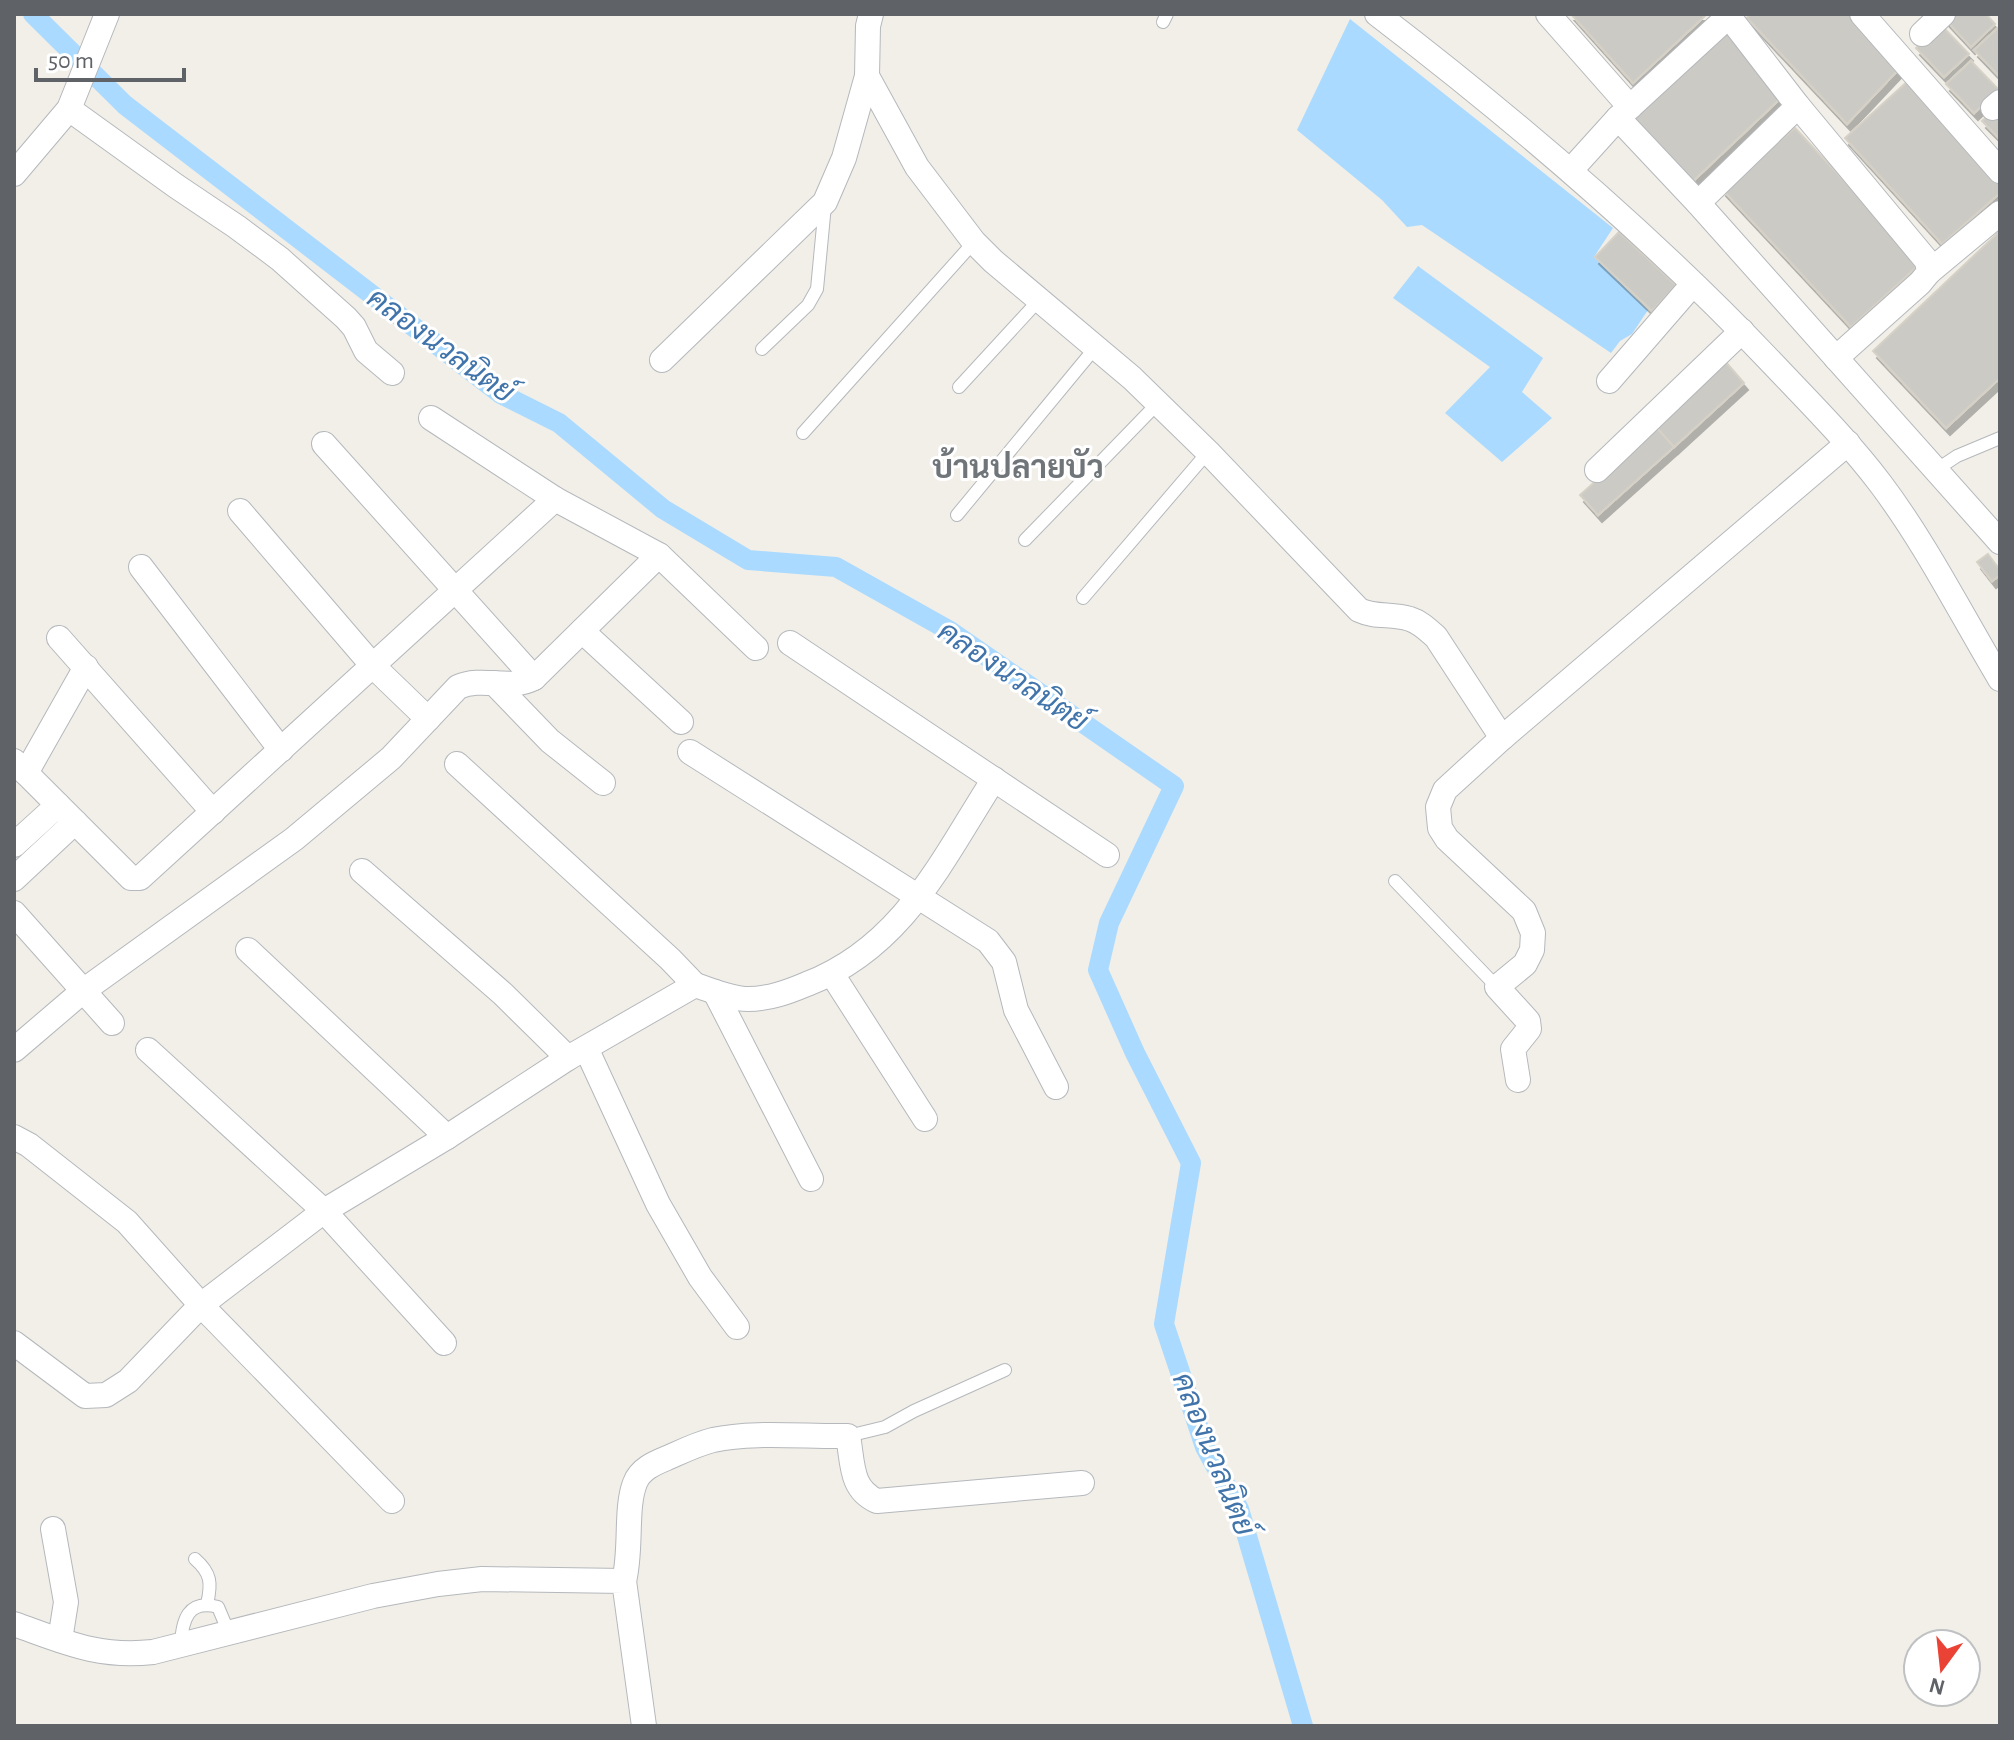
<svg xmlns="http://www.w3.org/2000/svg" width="2014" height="1740" font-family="'Alegreya Sans',Sarabun,sans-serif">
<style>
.water{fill:#aadaff}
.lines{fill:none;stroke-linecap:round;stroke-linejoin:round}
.canal{stroke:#aadaff;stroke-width:20}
.building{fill:#cccac5;stroke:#d6d1c6;stroke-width:2;filter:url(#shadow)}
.service-casing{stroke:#b5b8bc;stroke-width:14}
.minor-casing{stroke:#b5b8bc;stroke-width:26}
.service{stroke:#fff;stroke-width:12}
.minor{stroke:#fff;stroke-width:24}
.labels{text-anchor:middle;stroke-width:6;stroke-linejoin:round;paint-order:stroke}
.water-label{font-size:30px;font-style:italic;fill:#4174aa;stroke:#fff}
.quarter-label{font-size:32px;font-weight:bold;fill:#70757a;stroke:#fff}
</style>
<defs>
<filter id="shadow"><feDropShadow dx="4" dy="7" stdDeviation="0" flood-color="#0004"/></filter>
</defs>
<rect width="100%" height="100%" fill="#f1efe8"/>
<!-- water -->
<g class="water">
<polygon points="1350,19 1613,228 1594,257 1648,310 1632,334 1620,341 1611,353 1422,225 1407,227 1382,200 1297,130"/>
<polygon points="1418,266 1543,358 1522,392 1552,418 1502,462 1445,413 1490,367 1393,298"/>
</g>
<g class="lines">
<!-- canal -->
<polyline class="canal" points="33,14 125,105 501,394 559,423 663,509 748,560 836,567 950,631 1174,786 1109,923 1098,970 1135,1053 1191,1163 1164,1324 1205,1447 1239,1509 1303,1726"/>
</g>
<!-- building -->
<g class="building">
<polygon points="1571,14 1707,14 1633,83"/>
<polygon points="1751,14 1850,14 1899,69 1847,124 1747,18"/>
<polygon points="1946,14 1986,14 1995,24 1971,47 1943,17"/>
<polygon points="1941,25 1969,54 1944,77 1916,48"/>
<polygon points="1999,27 2000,29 2000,77 1974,50"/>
<polygon points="1724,28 1783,96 1691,183 1631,120"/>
<polygon points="1971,61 1999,90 1974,113 1946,84"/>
<polygon points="1909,80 2000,180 2000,193 1942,244 1845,138"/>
<polygon points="2000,104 2000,139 1982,121"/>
<polygon points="1795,128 1921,263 1851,327 1722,189"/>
<polygon points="2000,231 2000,378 1946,428 1873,351"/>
<polygon points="1619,232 1676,285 1652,311 1595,257"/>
<polygon points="1724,360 1744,383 1674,447 1656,427"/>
<polygon points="1656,427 1674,447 1598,515 1580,495"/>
<polygon points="1988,554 2000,570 2000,575 1992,581 1977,562"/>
</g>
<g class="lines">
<!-- service casing -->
<g class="service-casing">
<g id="service">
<polyline points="1163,22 1167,14"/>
<polyline points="762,349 808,305 817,289 825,205"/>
<polyline points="959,387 1039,300"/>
<polyline points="803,433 974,242"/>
<polyline points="1936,470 1957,456 2000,438"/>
<polyline points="957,515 1095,348"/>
<polyline points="1025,540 1158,403"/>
<polyline points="1083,598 1208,452"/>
<polyline points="1395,881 1497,987"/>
<polyline points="848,1436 885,1427 914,1411 1005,1370"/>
<path d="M195,1559C211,1573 212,1583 207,1604"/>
<path d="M181,1645C182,1620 188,1599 218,1607L229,1633"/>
</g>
</g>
<!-- minor casing -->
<g class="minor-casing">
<g id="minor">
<path d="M871,14L868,26L867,76L917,167L974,242L993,261L1132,378L1208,452L1359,610C1376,618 1392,613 1410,619C1420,622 1428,630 1436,637L1502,738"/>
<path d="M1377,14C1518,122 1653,237 1775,366C1811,404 1849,442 1880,483C1926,544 1961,614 2000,679"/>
<polyline points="1548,14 1630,107"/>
<polyline points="1727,14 1798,106 1927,261 1929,272 1920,283 1836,358"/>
<polyline points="1862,14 2000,171"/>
<polyline points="1922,34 1943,14"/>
<polyline points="1993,108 2000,102"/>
<polyline points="69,109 176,186 237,227 280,259 346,318 354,327 366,351 392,373"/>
<polyline points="1618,118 1698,203 2000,542"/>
<polyline points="1571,170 1618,118 1731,14"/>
<polyline points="14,174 69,109 107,14"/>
<polyline points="1698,203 1798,106"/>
<polyline points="1929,272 2000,213"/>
<polyline points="662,360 825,202 844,158 867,76"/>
<polyline points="1609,381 1693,284"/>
<polyline points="431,418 555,499 659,555 756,648"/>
<polyline points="324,444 534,678"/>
<polyline points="1597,470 1742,331"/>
<polyline points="240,511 373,666 428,719"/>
<polyline points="141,567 281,750"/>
<polyline points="582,631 681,722"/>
<polyline points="59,638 213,812"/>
<polyline points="790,643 1107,855"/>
<polyline points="494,683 550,741 603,783"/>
<polyline points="690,752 988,941 1004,962 1016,1010 1056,1087"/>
<polyline points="14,761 131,878 140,878 555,499"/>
<polyline points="457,764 670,959 695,985"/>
<polyline points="26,773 86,667"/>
<polyline points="14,845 58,805"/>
<polyline points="362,871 503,994 568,1058"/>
<polyline points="14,879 75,822"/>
<polyline points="14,913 112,1023"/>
<polyline points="248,950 447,1137"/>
<polyline points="832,974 925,1119"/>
<polyline points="715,992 811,1179"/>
<polyline points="586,1048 658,1204 700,1277 737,1327"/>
<path d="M14,1050L83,991L294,839L391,758L458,687C483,676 510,691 534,678L659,555"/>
<polyline points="148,1050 324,1211 444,1343"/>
<polyline points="1518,1080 1513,1049 1529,1029 1528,1021 1497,987 1525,964 1532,950 1533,933 1524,911 1447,839 1440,828 1438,807 1445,790 1502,738 1848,443"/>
<polyline points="14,1137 29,1145 127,1222 201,1305 392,1501"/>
<path d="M14,1343L85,1396L106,1395L128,1381L201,1305L324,1211L447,1137L568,1058L695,985C711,990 731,999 748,999C769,999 788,992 807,984C903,947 942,860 994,779"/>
<polyline points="53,1529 66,1602 60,1640"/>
<path d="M624,1581C632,1550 625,1508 635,1483C640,1469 655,1463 667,1458C683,1451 697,1444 713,1440C754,1431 806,1437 848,1436C853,1463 850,1489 877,1501L1082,1483"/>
<path d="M14,1624C65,1642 98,1658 153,1652L373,1596L438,1584L482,1579L624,1581L644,1726"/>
</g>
</g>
<!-- service -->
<use href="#service" class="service"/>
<!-- minor -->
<use href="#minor" class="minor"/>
</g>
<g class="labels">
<!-- water labels -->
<g class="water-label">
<text transform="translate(441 345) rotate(36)" y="10">คลองนวลนิตย์</text>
<text transform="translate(1013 676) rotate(34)" y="10">คลองนวลนิตย์</text>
<text transform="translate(1214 1454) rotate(68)" y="10">คลองนวลนิตย์</text>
</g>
<!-- quarter labels -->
<g class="quarter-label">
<text x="1018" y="478">บ้านปลายบัว</text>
</g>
</g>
<!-- border -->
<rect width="2014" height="1740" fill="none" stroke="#5f6368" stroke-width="32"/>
<!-- north arrow -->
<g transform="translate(1942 1668) rotate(195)"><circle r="38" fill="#ffffff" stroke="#bfc1c3" stroke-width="2"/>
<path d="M0-6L14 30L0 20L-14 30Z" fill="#ea4335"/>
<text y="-12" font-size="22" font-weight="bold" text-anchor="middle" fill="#5f6368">N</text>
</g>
<!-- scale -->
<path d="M36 68v12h148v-12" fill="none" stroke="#5f6368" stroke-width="4"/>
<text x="48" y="68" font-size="24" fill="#5f6368" stroke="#ffffff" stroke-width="6" paint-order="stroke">50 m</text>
</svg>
